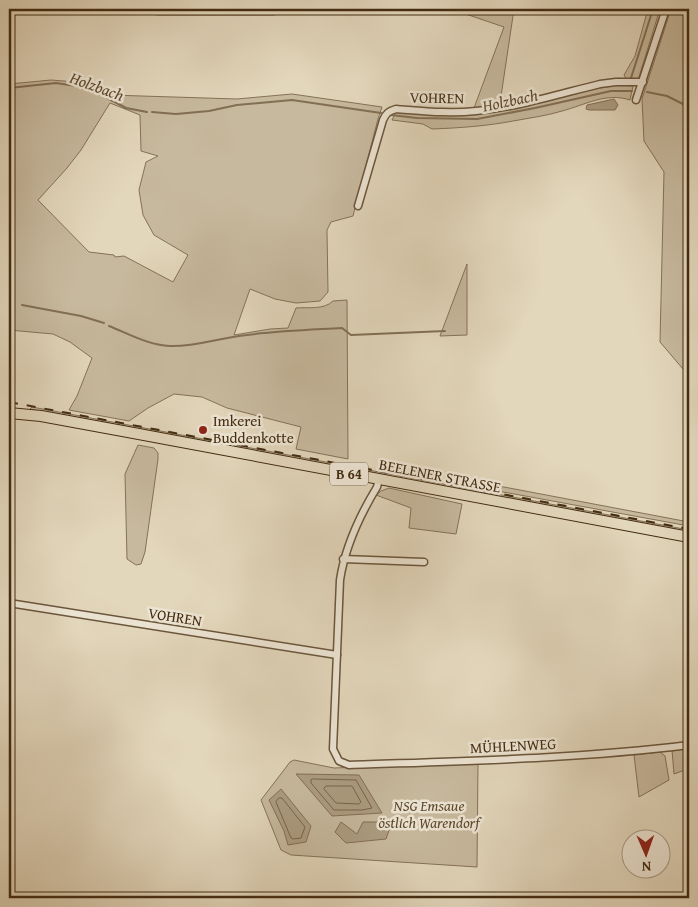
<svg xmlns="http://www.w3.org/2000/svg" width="698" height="907" font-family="'Gentium Book Plus',serif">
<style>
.green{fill:#c7b99e;stroke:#857258;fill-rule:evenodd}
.water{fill:#ac9c81;stroke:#826f54}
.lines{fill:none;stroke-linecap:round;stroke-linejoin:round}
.shore{stroke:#786449;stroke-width:1}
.stream{stroke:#826f54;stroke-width:2}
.street-casing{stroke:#6b563c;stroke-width:9}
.primary-casing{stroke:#432c11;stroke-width:12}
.street{stroke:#ece4d3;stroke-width:6}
.primary{stroke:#e2d6bb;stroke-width:10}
.rail{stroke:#432c11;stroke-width:2;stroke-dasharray:9 9;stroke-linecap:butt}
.poi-dot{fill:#8f2418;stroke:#ece4d3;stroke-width:2}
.labels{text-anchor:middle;stroke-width:5;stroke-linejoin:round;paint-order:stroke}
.shield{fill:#ece4d3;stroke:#76634b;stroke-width:1}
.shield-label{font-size:14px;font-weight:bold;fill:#432c11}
.street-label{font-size:15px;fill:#432c11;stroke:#ece4d3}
.poi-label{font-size:15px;fill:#432c11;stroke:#ece4d3;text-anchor:start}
.park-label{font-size:15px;font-style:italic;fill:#5d482d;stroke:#ece4d3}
.water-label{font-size:16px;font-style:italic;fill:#5d482d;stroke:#ece4d3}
</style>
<rect width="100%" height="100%" fill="#e2d6bb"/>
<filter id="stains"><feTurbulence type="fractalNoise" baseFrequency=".004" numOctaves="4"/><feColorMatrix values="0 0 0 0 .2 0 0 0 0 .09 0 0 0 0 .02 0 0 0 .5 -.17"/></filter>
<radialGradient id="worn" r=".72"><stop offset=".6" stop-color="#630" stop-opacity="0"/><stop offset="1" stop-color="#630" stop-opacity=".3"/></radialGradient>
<!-- green -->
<g class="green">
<polygon points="144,9 277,9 275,15 158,15 151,14"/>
<polygon points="451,9 514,9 500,103 474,108 504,27"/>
<polygon points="648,9 660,9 638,80 627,80 624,75 635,56"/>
<polygon points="671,9 689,9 689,376 660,342 664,172 644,141 642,99"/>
<path d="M51,80L76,82L110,95L237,99L292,94L382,107L378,119L353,216L331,222L327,230L328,292L320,301L296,303L275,299L250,289L234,335L270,329L288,328L296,308C308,307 324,310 333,301L347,300L348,459L296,449L301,427L227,408L202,397L174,394L148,408L129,421L69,410L77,396L92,358L70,342L53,334L9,330V94L11,93H9V84ZM110,103L140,115L141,151L158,156L146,162L139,190L143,215L154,235L188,255L173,282L124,256L115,257L114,255L89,252L38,200L67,168L81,150Z"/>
<path d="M616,85L633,86L630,100C606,92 585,105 562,111C546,116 529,118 513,121C487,126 459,128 432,129L423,124L392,120L396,112C423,114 449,117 477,114C524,109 570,93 616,85Z"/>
<polygon points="467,264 467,335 440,336"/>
<polygon points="32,407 689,530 689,533 42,412 30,409"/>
<polygon points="138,445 154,448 158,453 158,459 145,552 141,564 136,565 127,559 125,474"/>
<polygon points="488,484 689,522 689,526 487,489"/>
<polygon points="389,488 462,504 456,534 409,528 411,508 376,495 381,491"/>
<polygon points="689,748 689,778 685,770 674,774 672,750"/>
<polygon points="660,752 665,756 669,780 639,797 634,755"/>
<polygon points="294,760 334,768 478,763 477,867 291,855 281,850 261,800 290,762"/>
</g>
<!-- water -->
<g class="water">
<polygon points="614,99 618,105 615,110 589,110 586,109 587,105"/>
<polygon points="296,774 359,775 382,813 332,816"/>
<polygon points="281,789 311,826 306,842 288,845 284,831 269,800"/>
<polygon points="341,822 357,834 363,822 392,822 386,839 346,843 335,832"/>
</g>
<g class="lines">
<!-- shore -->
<g class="shore">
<polygon points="313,779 356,780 372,808 362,810 334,810 311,783 311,780"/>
<polygon points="326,786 352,786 361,802 359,804 336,803 324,789"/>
<polygon points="279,798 282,798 305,827 301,838 293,839 291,838 276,802"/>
</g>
<!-- stream -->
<g class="stream">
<polyline points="631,78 653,9"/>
<polyline points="9,88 56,83 76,86 100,94 126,108 147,112"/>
<polyline points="647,92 667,96 689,107"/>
<polyline points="152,112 176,114 209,111 237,105 292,100 381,113"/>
<polyline points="391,115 417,118 477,119 535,108 611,91 632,91"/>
<polyline points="22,305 81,316 104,323"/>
<path d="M109,326C129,334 148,345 170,346C193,347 216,339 239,336C273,331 307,330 342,328L351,335L445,331"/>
</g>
<!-- street casing -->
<g class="street-casing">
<g id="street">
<polyline points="636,100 666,9"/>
<path d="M358,206L383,120C386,113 389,111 396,109C423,111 449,114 476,111C518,107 559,94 600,84L616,82H643"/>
<path d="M379,479L377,487C360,515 345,547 340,580L333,749L339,761L349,765C462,761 576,759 689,745"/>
<polyline points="343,559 424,562"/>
<polyline points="9,603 337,655"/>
</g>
</g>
<!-- primary casing -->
<g class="primary-casing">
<polyline id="primary" points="9,413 41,416 128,432 689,537"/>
</g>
<!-- street -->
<use href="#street" class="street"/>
<!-- primary -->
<use href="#primary" class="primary"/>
<!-- rail -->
<polyline class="rail" points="9,402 689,529"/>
</g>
<!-- markers -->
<circle class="poi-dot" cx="203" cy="430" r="5"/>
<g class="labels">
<!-- shield labels -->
<rect class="shield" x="330" y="462.5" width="38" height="23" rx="4"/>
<g class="shield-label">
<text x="349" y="479">B 64</text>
</g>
<!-- street labels -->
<g class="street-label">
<text transform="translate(437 98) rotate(1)" y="5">VOHREN</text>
<text transform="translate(440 476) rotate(11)" y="5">BEELENER STRASSE</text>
<text transform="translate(175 617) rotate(9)" y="5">VOHREN</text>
<text transform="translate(513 746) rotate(-3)" y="5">MÜHLENWEG</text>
</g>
<!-- poi labels -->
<g class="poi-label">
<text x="213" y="426">Imkerei<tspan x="213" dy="17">Buddenkotte</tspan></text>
</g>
<!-- park labels -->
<g class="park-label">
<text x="429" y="811">NSG Emsaue<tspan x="429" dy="17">östlich Warendorf</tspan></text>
</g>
<!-- water labels -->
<g class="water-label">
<text transform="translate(97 86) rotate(20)" y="6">Holzbach</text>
<text transform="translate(510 100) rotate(-12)" y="6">Holzbach</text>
</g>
</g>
<!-- margin -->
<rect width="698" height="907" fill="none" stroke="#e2d6bb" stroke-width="30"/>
<rect x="10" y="10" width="678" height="887" fill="none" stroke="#432c11" stroke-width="2.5"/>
<rect x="15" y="15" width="668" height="877" fill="none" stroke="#432c11"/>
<!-- north arrow -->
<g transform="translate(646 854) rotate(178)"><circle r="24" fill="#ece4d3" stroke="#a89a85"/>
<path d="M0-4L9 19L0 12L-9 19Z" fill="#8f2418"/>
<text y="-8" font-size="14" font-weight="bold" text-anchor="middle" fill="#432c11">N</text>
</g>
<rect width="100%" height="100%" filter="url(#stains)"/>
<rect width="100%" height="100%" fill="url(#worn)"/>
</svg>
